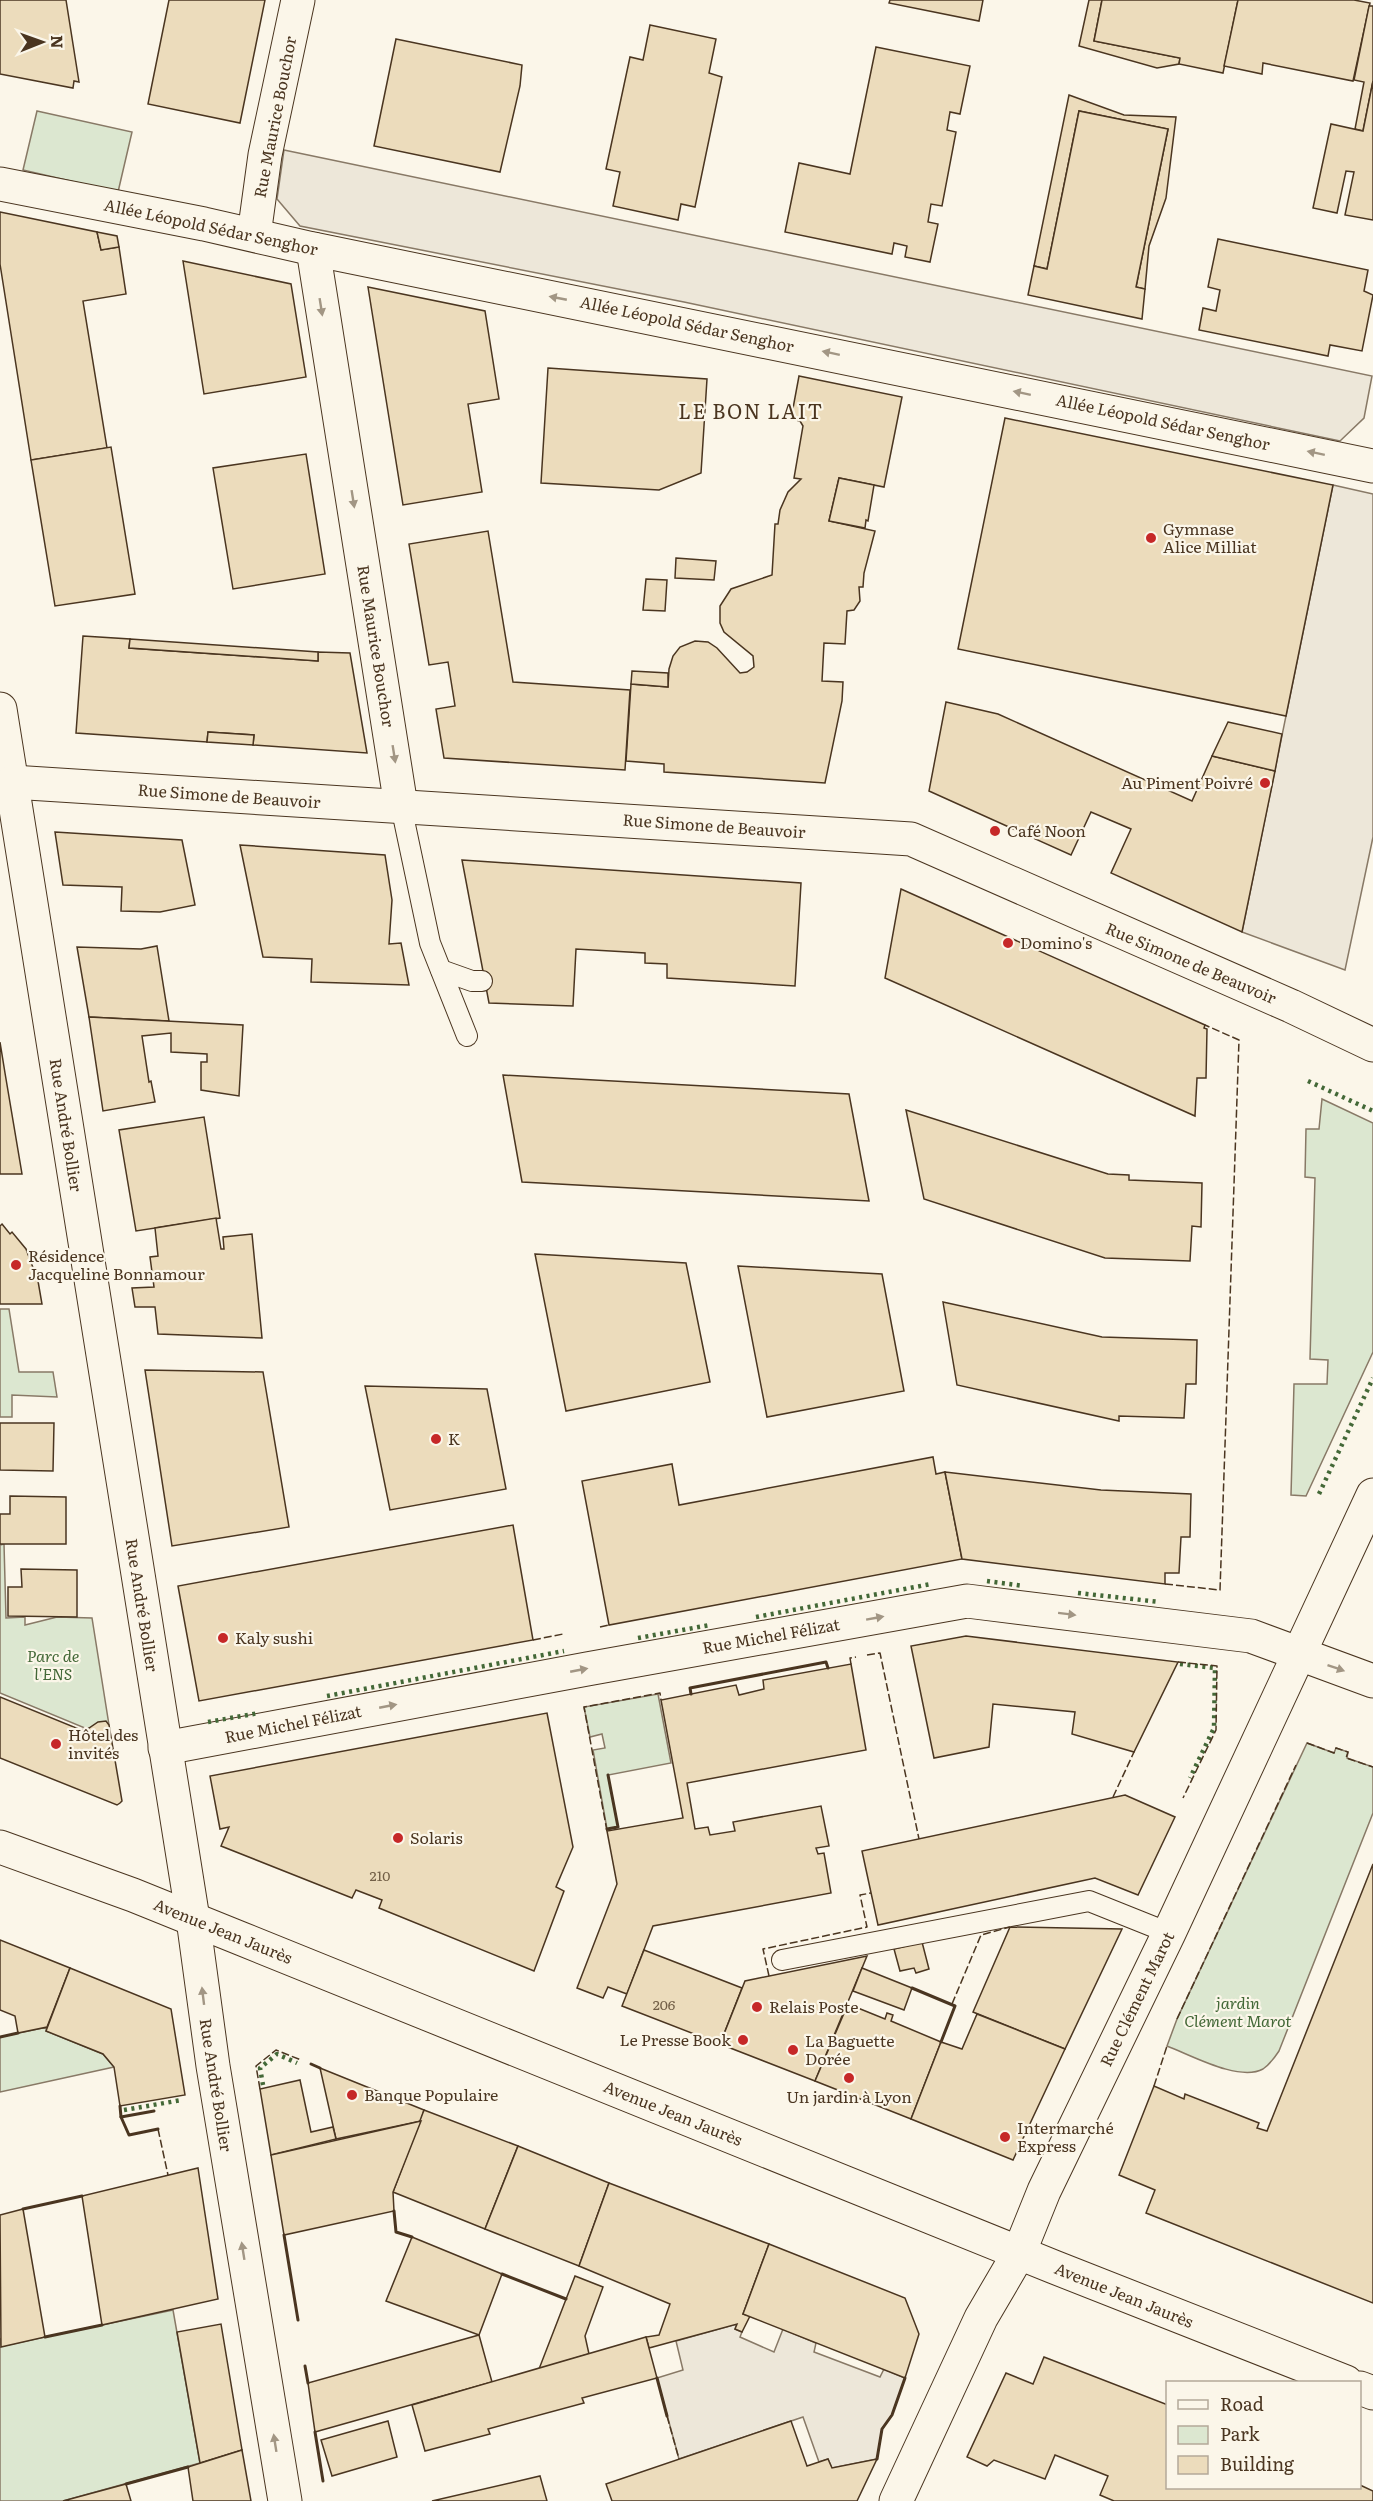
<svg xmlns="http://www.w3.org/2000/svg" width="1373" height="2501" font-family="Literata,serif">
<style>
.green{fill:#dce7d0;stroke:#887966;stroke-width:1.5}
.parking{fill:#ede7d9;stroke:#887966;stroke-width:1.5}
.building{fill:#ecdcbc;stroke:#4a3520;stroke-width:1.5}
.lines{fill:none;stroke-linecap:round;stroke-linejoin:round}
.lane-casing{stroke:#4a3520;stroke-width:22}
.street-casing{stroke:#4a3520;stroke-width:35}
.secondary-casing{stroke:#4a3520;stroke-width:35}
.lane{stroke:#fbf6e9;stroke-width:20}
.street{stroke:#fbf6e9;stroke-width:33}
.secondary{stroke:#fbf6e9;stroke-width:33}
.hedge{stroke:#436837;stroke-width:4.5;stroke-dasharray:3 4.5;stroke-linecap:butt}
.fence{stroke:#4a3520;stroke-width:1.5;stroke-dasharray:8 3;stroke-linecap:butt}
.wall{stroke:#4a3520;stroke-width:3}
.oneway{fill:#a29684}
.poi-dot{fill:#c62828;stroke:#fbf6e9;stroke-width:2}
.labels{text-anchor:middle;stroke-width:4.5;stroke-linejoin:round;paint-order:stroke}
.number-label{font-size:14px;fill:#725f47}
.street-label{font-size:16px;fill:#4a3520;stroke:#fbf6e9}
.poi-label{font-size:16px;fill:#4a3520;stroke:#fbf6e9;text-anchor:start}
.park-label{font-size:16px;font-style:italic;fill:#436837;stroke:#fbf6e9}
.quarter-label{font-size:20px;letter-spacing:1.5px;fill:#4a3520;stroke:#fbf6e9}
</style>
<rect width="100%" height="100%" fill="#fbf6e9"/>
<!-- green -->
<g class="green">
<polygon points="37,111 132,132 118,192 23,170"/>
<polygon points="1322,1099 1373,1123 1373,1352 1306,1496 1291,1495 1294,1384 1327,1384 1328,1360 1310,1359 1315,1178 1305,1177 1306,1129 1319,1129"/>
<polygon points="0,1309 9,1309 19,1372 53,1372 57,1397 12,1395 12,1417 0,1417"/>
<polygon points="4,1544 6,1618 25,1617 25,1625 57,1617 92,1618 109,1725 92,1731 0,1693 0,1545"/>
<polygon points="658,1694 671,1763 608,1775 618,1827 607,1829 593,1750 605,1748 602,1734 590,1737 584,1707"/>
<path d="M1307,1743L1334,1753L1336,1748L1348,1752L1347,1758L1373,1767V1813L1279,2051C1275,2057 1269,2065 1263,2069C1239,2082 1191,2055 1167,2046L1177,2019Z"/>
<polygon points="47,2027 46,2031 103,2054 114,2067 0,2092 0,2037"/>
<polygon points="173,2310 200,2463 63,2501 0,2501 0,2338 2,2346"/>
</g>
<!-- parking -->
<g class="parking">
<polygon points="284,150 1372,376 1364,418 1340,441 684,302 300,226 277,199"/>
<polygon points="1333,485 1373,494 1373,837 1345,970 1242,932"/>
<polygon points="737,2324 735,2329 742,2332 740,2337 774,2352 783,2329 816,2343 814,2352 880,2377 884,2369 905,2378 892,2415 882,2429 877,2459 832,2468 828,2459 819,2462 803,2417 679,2459 657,2378 683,2370 676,2341"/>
</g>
<!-- building -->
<g class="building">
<polygon points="0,0 66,0 79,82 74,81 73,88 0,74"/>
<polygon points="169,0 265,0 240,123 148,104"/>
<polygon points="890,0 983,0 979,21 889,3"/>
<polygon points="1089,0 1102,0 1094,41 1180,58 1179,64 1157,68 1079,46"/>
<polygon points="1102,0 1238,0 1223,73 1179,64 1180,58 1094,41"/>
<polygon points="1238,0 1354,0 1370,3 1353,81 1263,63 1262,74 1224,66"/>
<polygon points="1369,6 1373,6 1373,81 1363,131 1355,129 1364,82 1354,80"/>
<polygon points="650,25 716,39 709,73 722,77 695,207 681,204 678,220 613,206 620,172 606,169 630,57 643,60"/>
<polygon points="396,39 522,65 520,86 500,172 374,146"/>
<polygon points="876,47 970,66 960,114 950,112 947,130 956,132 942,206 931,204 928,222 938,224 930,262 905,257 907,246 894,243 892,254 785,232 799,163 850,174"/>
<polygon points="1373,81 1373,220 1345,215 1354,172 1346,171 1337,213 1313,208 1331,124 1363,131"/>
<polygon points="1069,95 1124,115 1176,117 1166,198 1149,246 1145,289 1136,287 1168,129 1079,111 1047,269 1034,266"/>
<polygon points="1079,111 1168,129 1136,287 1145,289 1142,319 1028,295 1034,266 1047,269"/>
<polygon points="0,212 97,232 101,250 119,247 126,294 83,301 107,448 31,460 0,264"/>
<polygon points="97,232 117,236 119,247 101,250"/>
<polygon points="1218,239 1368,270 1364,291 1373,295 1362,351 1330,345 1328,356 1199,330 1203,308 1216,311 1220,290 1208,287"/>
<polygon points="183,261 291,284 306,377 204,394"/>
<polygon points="368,287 485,311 499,399 468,404 482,492 403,505"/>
<polygon points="548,368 707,379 701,473 659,490 541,483"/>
<polygon points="799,376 902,397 884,487 839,478 829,521 875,531 864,573 863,587 859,587 860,601 854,610 847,611 845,644 824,643 822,681 843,682 842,701 825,783 664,772 664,764 626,761 631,684 668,687 669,669 673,656 680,647 695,641 708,642 717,648 740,673 747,672 754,667 753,656 724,632 720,623 720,606 731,589 772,575 775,524 778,524 780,510 788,492 801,479 794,478 803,426 800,421 791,419"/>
<polygon points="1005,418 1333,485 1286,716 958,649"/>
<polygon points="111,447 135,594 55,606 31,460"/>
<polygon points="306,454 325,574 233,589 213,468"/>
<polygon points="839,478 874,485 868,521 866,520 865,528 829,521"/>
<polygon points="488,531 513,682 630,690 625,770 444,758 436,709 455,706 448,662 429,665 409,544"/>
<polygon points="676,558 716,561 714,580 675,578"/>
<polygon points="646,579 667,580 665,611 643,610"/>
<polygon points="83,636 130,639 129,648 318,661 318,652 350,653 367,753 253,745 254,735 208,732 207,742 76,733"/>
<polygon points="130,639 318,652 318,661 129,648"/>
<polygon points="632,671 668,673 668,687 631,684"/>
<polygon points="946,702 998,714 1192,801 1212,756 1275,771 1242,932 1111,873 1131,829 1091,812 1071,855 929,791"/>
<polygon points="1228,722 1282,734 1275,771 1212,756"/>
<polygon points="208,732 254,735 253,745 207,742"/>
<polygon points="55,832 182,840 195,905 160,912 121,911 122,887 63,885"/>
<polygon points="240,845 385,855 392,900 389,944 401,943 409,985 311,982 312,959 263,957"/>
<polygon points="462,860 801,883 795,986 667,978 667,964 645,963 645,953 576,949 573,1006 489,1003"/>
<polygon points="901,889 1205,1025 1204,1028 1207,1029 1206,1078 1197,1078 1195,1116 885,978"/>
<polygon points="157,946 169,1021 89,1017 77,947 141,949"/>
<polygon points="89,1017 243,1025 239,1096 201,1090 201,1062 207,1062 207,1054 171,1052 171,1033 142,1036 149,1082 151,1081 155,1102 103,1111"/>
<polygon points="0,1042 5,1073 22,1174 0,1174"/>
<polygon points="503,1075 849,1094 869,1201 522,1182"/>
<polygon points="906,1110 1108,1174 1129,1175 1129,1180 1202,1183 1201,1227 1192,1226 1190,1261 1105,1258 924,1199"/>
<polygon points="204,1117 220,1218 136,1231 119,1130"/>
<polygon points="216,1218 221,1249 224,1249 223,1237 252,1234 262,1338 158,1334 155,1307 135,1307 132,1288 154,1287 150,1257 158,1256 155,1228"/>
<polygon points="2,1224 10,1234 12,1232 26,1249 38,1281 42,1304 0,1304 0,1226"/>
<polygon points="535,1254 686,1263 710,1382 566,1411"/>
<polygon points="738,1266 882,1274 904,1391 767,1417"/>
<polygon points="943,1302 1102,1337 1197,1340 1196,1384 1186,1384 1184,1418 1119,1416 1119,1421 957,1385"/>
<polygon points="145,1370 263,1372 289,1527 172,1546"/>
<polygon points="365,1386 487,1389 506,1489 390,1510"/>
<polygon points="0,1423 54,1423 53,1471 0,1470"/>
<polygon points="933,1457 936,1474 945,1472 962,1559 609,1625 582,1481 672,1464 679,1505"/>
<polygon points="945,1472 1101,1490 1191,1494 1190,1537 1181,1537 1179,1573 1165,1573 1165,1584 962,1559"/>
<polygon points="10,1496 66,1497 66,1544 0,1544 0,1514 10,1514"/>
<polygon points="513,1525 533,1640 199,1701 178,1586"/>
<polygon points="21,1569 77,1570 77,1617 8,1616 8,1587 22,1587"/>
<polygon points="966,1636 1178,1662 1134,1752 1072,1734 1075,1712 993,1704 989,1747 934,1758 911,1646"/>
<polygon points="851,1664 866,1750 687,1783 695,1829 708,1827 710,1835 735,1831 733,1822 821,1806 829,1846 816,1848 818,1854 824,1853 831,1893 653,1926 627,1994 608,1987 603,1998 577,1988 617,1884 607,1831 683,1818 661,1700 736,1685 739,1695 764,1689 763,1680"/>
<polygon points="0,1697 81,1730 89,1728 98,1722 106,1721 109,1725 122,1801 120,1803 117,1805 0,1758"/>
<polygon points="547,1713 573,1847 556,1887 564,1891 534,1971 379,1908 382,1900 356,1890 352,1898 221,1846 229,1827 220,1829 210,1776"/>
<polygon points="1125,1795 1175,1817 1138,1895 1095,1878 878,1925 862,1851"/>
<polygon points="1373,1864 1373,2303 1146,2213 1155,2190 1119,2175 1154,2086 1184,2099 1185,2094 1259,2123 1257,2128 1267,2131"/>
<polygon points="1010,1927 1122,1929 1065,2049 973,2012"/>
<polygon points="0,1940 70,1968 47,2027 18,2033 15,2016 0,2010"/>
<polygon points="922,1942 929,1969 916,1973 914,1968 900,1971 894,1949"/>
<polygon points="644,1950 742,1988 720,2044 622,2006"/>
<polygon points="867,1956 815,2081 720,2044 745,1981"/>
<polygon points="70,1968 171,2009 185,2095 120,2106 114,2067 103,2054 46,2031"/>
<polygon points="862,1968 912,1988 904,2010 853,1991"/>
<polygon points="848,2004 885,2019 887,2013 893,2015 891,2021 941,2042 911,2119 815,2081"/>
<polygon points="977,2014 1065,2049 1013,2160 911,2119 941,2042 962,2049"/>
<polygon points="320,2068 424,2110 421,2121 336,2139"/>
<polygon points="300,2080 311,2132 333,2127 336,2139 271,2155 260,2089"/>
<polygon points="424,2110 518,2146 485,2229 393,2192"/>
<polygon points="421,2121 393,2192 394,2211 284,2235 271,2155"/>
<polygon points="518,2146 609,2183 579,2266 485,2229"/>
<polygon points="198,2168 218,2299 102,2325 82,2196"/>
<polygon points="609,2183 769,2244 743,2314 750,2316 742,2332 735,2329 737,2324 649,2348 646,2337 659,2335 670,2304 579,2266"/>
<polygon points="23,2209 45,2337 1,2347 0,2215"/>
<polygon points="412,2237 502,2274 479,2335 386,2301"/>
<polygon points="769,2244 905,2298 919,2334 905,2378 743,2314"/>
<polygon points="575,2276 603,2287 585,2336 589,2354 539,2369"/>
<polygon points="221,2324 242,2450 200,2463 177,2332"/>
<polygon points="479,2335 492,2382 315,2432 308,2383"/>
<polygon points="646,2337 657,2378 582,2398 584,2403 488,2429 490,2434 425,2451 412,2405"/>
<polygon points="1044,2357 1168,2405 1168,2488 1360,2488 1360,2485 1373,2491 1373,2501 1114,2501 1100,2495 1108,2476 1055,2455 1045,2479 994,2460 987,2466 967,2457 1006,2373 1033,2384"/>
<polygon points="388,2421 397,2457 332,2476 321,2440"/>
<polygon points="791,2421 807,2466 828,2459 832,2468 877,2459 857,2501 612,2501 606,2484"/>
<polygon points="242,2450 251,2501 193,2501 188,2467"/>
<polygon points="540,2476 547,2501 432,2501"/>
<polygon points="126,2484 131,2501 63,2501"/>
</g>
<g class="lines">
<!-- lane casing -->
<g class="lane-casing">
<g id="lane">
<polyline points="401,806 430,943 467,1036"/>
<polyline points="441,970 472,981 482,981"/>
<polyline points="782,1960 1089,1901 1169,1933"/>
</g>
</g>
<!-- street casing -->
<g class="street-casing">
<g id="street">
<polyline points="0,184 204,224 313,249 1373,466"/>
<polyline points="254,235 265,155 298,0"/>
<polyline points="313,249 401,806"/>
<polyline points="0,709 193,1919 213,2066 285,2501"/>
<polyline points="12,782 911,839 1291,1006 1373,1045"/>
<polyline points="165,1748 587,1669 967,1601 1251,1636 1373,1681"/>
<polyline points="896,2501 981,2318 1019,2253 1044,2191 1169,1933 1373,1495"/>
</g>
</g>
<!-- secondary casing -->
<g class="secondary-casing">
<g id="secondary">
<polyline points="0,1847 133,1895 242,1939 1054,2267 1346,2382"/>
<polyline points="1360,2388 1373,2393"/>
</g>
</g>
<!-- lane -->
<use href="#lane" class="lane"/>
<!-- street -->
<use href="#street" class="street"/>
<!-- secondary -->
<use href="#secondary" class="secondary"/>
<!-- hedge -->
<g class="hedge">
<polyline points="1308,1081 1373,1111"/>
<polyline points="1319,1494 1373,1378"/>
<polyline points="987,1581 1024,1586"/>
<polyline points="1078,1593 1160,1602"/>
<polyline points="756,1617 931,1584"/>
<polyline points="638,1638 710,1625"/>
<polyline points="1180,1664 1215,1668 1214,1728 1190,1778"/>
<polyline points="327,1696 564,1651"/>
<polyline points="208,1722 259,1713"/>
<polyline points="263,2085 260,2068 277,2054 297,2063"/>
<polyline points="124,2110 182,2100"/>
</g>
<!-- fence -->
<g class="fence">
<polyline points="1165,1584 1220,1590 1239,1040 1205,1025"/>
<polyline points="600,1627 609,1625"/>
<polyline points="533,1640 563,1634"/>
<polyline points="867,1655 880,1653 919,1839"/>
<polyline points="1178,1662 1217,1666 1216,1730 1183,1798"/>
<polyline points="851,1664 850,1658 856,1657"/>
<polyline points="1307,1743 1334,1753 1336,1748 1348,1752 1346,1758 1373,1767"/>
<polyline points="1113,1797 1134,1752"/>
<polyline points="607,1831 584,1707 660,1693 661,1700"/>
<polyline points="769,1976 763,1949 867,1927 860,1895 871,1893"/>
<polyline points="952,2004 981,1935 1010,1927"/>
<polyline points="1177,2019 1296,1765"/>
<polyline points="1154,2086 1167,2046"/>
<polyline points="260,2089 256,2066 276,2050 301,2060"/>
<polyline points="158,2129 168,2175"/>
<polyline points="667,2416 679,2459"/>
</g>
<!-- wall -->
<g class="wall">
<polyline points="691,1694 690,1688 826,1662 828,1668"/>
<polyline points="607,1829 618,1827 608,1775"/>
<polyline points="912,1988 955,2006 941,2042"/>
<polyline points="0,2037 18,2033"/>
<polyline points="311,2064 320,2068"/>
<polyline points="120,2106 121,2117 129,2135 158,2129"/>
<polyline points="121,2117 154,2111"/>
<polyline points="23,2209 82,2196"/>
<polyline points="394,2211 396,2232 412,2237"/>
<polyline points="284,2235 298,2320"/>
<polyline points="502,2274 566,2299"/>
<polyline points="45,2337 102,2325"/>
<polyline points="305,2366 308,2383"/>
<polyline points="657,2378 667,2416"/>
<polyline points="315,2432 323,2481"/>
<polyline points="877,2459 882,2429 892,2415 905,2378"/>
<polyline points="126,2484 188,2467"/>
</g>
</g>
<!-- one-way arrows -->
<defs><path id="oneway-solid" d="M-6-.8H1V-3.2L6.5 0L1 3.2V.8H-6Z" transform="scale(1.5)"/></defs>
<g class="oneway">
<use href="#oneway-solid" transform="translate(558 298) rotate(-169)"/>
<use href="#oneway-solid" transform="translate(321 307) rotate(81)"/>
<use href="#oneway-solid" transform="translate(831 353) rotate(-168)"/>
<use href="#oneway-solid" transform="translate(1022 393) rotate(-168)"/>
<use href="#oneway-solid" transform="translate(1316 453) rotate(-168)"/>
<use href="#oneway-solid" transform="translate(353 499) rotate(81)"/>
<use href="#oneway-solid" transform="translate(394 754) rotate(81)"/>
<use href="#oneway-solid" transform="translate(1067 1614) rotate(7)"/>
<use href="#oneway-solid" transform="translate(875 1618) rotate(-10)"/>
<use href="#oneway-solid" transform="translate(1336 1668) rotate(19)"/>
<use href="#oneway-solid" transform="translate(579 1670) rotate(-11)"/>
<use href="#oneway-solid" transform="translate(388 1706) rotate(-11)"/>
<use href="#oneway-solid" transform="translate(203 1996) rotate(-97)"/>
<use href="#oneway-solid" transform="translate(243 2251) rotate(-99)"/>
<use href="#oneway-solid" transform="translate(275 2443) rotate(-99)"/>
</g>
<!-- markers -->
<g class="poi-dot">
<circle cx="1151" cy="538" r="6"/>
<circle cx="1265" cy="783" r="6"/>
<circle cx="995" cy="831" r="6"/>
<circle cx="1008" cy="943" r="6"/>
<circle cx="16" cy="1265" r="6"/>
<circle cx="436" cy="1439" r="6"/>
<circle cx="223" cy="1638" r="6"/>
<circle cx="56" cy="1744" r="6"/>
<circle cx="398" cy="1838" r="6"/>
<circle cx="757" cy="2007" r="6"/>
<circle cx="743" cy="2040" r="6"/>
<circle cx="793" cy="2050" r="6"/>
<circle cx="849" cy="2078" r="6"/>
<circle cx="352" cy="2095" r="6"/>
<circle cx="1005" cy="2137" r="6"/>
</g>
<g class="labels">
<!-- number labels -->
<g class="number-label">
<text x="380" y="1881">210</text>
<text x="664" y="2010">206</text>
</g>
<!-- street labels -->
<g class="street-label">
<text transform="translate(275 117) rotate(-79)" y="6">Rue Maurice Bouchor</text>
<text transform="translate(211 227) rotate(12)" y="6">Allée Léopold Sédar Senghor</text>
<text transform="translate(687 324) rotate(12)" y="6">Allée Léopold Sédar Senghor</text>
<text transform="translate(1163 422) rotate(12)" y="6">Allée Léopold Sédar Senghor</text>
<text transform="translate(376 646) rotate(81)" y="6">Rue Maurice Bouchor</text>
<text transform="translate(229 796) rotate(4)" y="6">Rue Simone de Beauvoir</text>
<text transform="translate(714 826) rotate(4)" y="6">Rue Simone de Beauvoir</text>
<text transform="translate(1191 963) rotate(23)" y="6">Rue Simone de Beauvoir</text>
<text transform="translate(66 1125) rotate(81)" y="6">Rue André Bollier</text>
<text transform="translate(142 1605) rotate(81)" y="6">Rue André Bollier</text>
<text transform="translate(771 1636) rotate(-10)" y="6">Rue Michel Félizat</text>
<text transform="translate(293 1724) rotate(-11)" y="6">Rue Michel Félizat</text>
<text transform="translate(223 1931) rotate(22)" y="6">Avenue Jean Jaurès</text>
<text transform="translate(1137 1999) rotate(-64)" y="6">Rue Clément Marot</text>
<text transform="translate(216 2085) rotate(81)" y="6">Rue André Bollier</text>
<text transform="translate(673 2113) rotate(22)" y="6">Avenue Jean Jaurès</text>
<text transform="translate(1124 2295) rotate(22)" y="6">Avenue Jean Jaurès</text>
</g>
<!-- poi labels -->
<g class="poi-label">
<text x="1163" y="535">Gymnase<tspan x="1163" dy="18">Alice Milliat</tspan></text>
<text x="1253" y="789" text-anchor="end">Au Piment Poivré</text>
<text x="1007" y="837">Café Noon</text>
<text x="1020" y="949">Domino's</text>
<text x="28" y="1262">Résidence<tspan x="28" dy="18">Jacqueline Bonnamour</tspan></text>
<text x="448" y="1445">K</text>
<text x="235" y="1644">Kaly sushi</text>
<text x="68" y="1741">Hôtel des<tspan x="68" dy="18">invités</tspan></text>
<text x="410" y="1844">Solaris</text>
<text x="769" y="2013">Relais Poste</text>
<text x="731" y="2046" text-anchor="end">Le Presse Book</text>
<text x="805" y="2047">La Baguette<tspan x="805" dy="18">Dorée</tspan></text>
<text x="364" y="2101">Banque Populaire</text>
<text x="849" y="2103" text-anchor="middle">Un jardin à Lyon</text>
<text x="1017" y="2134">Intermarché<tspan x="1017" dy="18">Express</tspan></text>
</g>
<!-- park labels -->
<g class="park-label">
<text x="53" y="1662">Parc de<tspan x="53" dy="18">l'ENS</tspan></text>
<text x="1238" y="2009">jardin<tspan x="1238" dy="18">Clément Marot</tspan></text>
</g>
<!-- quarter labels -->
<g class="quarter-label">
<text x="751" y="419">LE BON LAIT</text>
</g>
</g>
<!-- legend -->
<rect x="1166" y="2381" width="195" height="108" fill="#fbf6e9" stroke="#b4a999" stroke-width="1.5"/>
<rect x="1178" y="2400" width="30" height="9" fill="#fbf6e9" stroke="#b4a999" stroke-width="1.5"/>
<text x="1220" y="2411" font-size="18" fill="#4a3520">Road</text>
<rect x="1178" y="2426" width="30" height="18" fill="#dce7d0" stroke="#b4a999" stroke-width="1.5"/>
<text x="1220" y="2441" font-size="18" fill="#4a3520">Park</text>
<rect x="1178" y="2456" width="30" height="18" fill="#ecdcbc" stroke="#b4a999" stroke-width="1.5"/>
<text x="1220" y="2471" font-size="18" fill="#4a3520">Building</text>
<!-- north arrow -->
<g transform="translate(42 42) rotate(89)" stroke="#fbf6e9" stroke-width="4.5" paint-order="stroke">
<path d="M0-4.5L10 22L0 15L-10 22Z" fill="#4a3520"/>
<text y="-9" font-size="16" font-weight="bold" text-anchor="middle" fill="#4a3520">N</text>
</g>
</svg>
